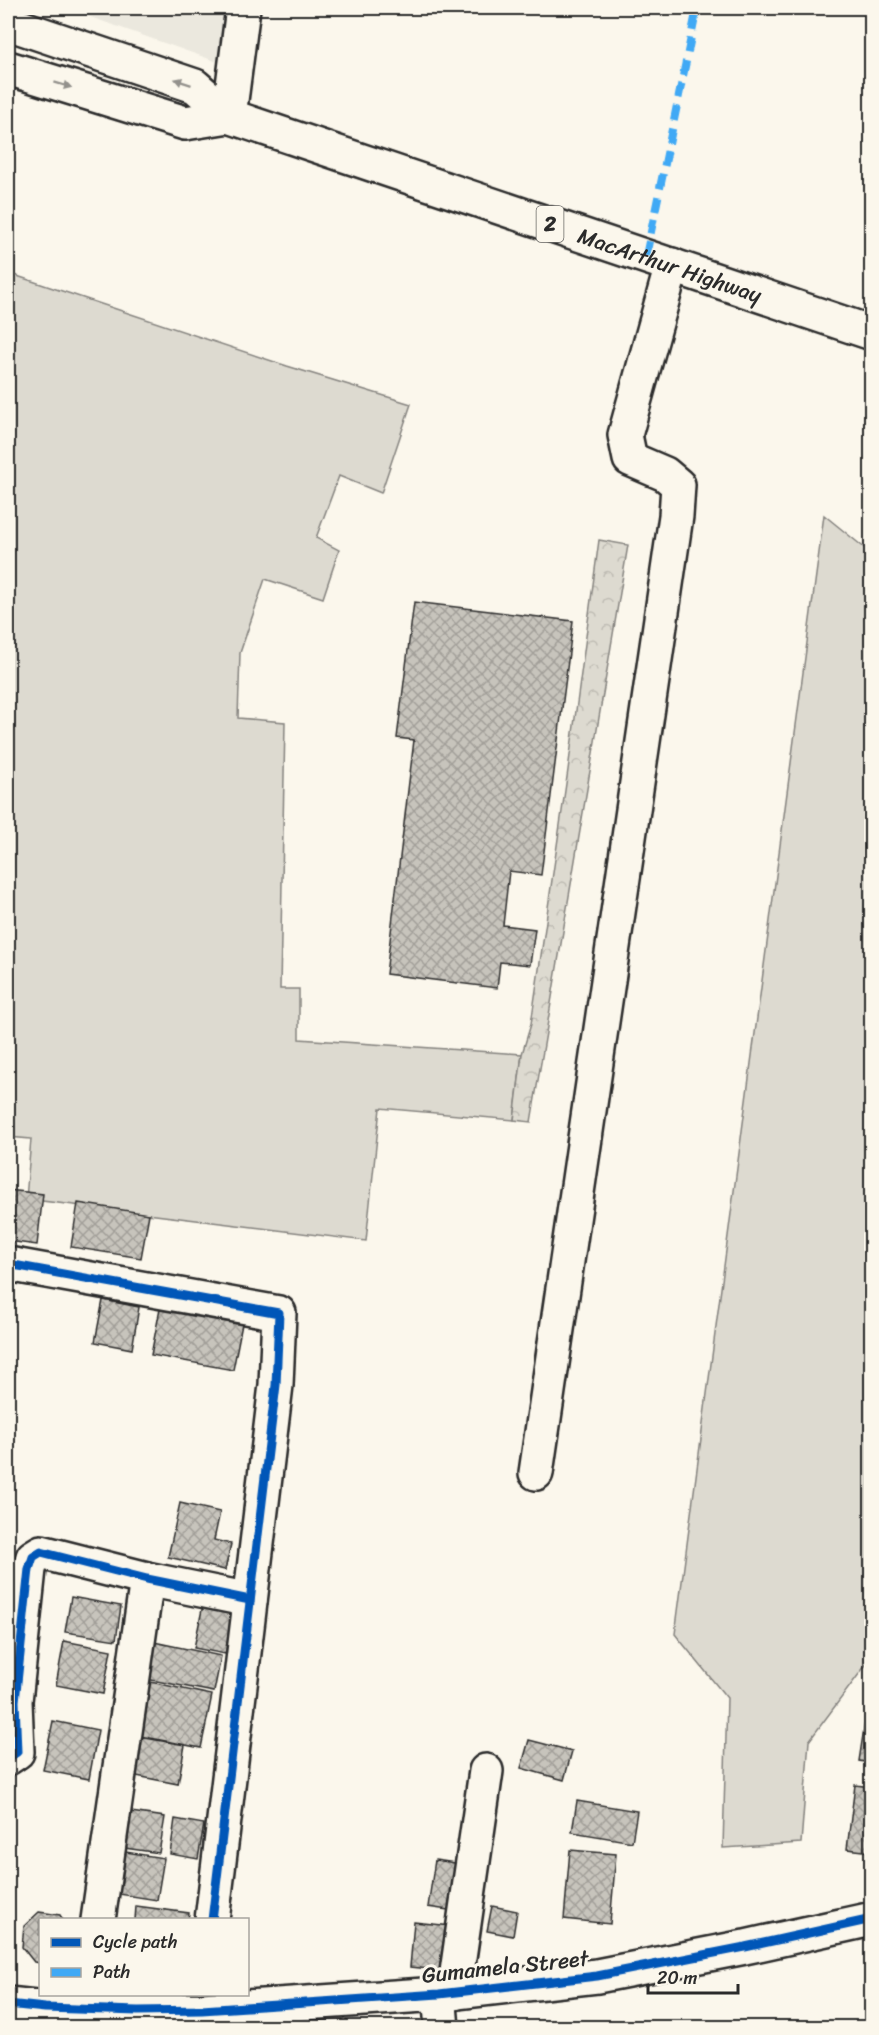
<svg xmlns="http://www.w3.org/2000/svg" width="879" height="2035" font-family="Sriracha,sans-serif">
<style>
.built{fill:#ebe8de}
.green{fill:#dddad0;stroke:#84827e;stroke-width:1.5}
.forest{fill:url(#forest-crowns);stroke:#84827e;stroke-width:1.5}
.building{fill:url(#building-cross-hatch);stroke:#2b2b2b;stroke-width:1.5}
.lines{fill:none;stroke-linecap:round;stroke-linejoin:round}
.minor-casing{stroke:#2b2b2b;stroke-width:38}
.highway-casing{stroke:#2b2b2b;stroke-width:38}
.minor{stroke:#fbf7ec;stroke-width:33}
.highway{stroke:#fbf7ec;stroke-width:33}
.quiet{stroke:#3fa9f5;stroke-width:8;stroke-dasharray:15 8;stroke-linecap:butt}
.cycleway-casing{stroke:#fbf7ec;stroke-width:13}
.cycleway{stroke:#0057b8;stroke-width:9}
.oneway{fill:#93918c}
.labels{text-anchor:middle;stroke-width:6;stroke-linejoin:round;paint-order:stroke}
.shield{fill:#fbf7ec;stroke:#696865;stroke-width:1.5}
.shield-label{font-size:21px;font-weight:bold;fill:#2b2b2b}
.street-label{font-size:22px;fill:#2b2b2b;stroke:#fbf7ec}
</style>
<defs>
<pattern id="forest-crowns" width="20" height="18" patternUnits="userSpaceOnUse" patternTransform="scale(1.5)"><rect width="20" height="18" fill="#dddad0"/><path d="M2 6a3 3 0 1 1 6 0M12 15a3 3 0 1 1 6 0" fill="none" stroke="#bebbb3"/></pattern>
<pattern id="building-cross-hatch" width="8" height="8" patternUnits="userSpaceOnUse" patternTransform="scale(1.5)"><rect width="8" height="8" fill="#c7c4bc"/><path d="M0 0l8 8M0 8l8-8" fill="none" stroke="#a29f99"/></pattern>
</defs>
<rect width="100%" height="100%" fill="#fbf7ec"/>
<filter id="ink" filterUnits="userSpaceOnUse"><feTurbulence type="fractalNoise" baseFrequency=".0167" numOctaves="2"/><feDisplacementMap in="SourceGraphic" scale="12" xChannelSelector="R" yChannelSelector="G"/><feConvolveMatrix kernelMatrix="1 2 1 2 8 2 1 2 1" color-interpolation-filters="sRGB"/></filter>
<g filter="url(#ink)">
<!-- built -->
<polygon class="built" points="65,8 255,8 245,71 215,61"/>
<!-- green -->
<g class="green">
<polygon points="8,273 287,366 411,404 381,493 339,476 316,538 339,550 323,598 265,579 240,653 238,718 285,722 280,989 299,989 299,1039 522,1054 514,1120 380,1108 366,1241 26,1199 31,1139 8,1137"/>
<polygon points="824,515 872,554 871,1658 809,1741 801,1843 723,1848 727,1698 675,1634"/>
</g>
<!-- forest -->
<polygon class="forest" points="599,540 628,545 531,1122 514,1120 522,1054 531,1024 568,770"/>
<!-- building -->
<g class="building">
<polygon points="414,602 573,621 541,875 509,871 503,925 535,929 530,965 500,962 497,988 386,974 414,740 397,738"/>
<polygon points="8,1190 43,1194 37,1245 8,1241"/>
<polygon points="78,1203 149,1214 141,1258 71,1247"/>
<polygon points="103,1300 139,1307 132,1349 95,1342"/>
<polygon points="160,1309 242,1324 233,1370 151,1355"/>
<polygon points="180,1503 220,1512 214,1540 231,1544 225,1570 168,1557"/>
<polygon points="71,1597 121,1606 116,1640 65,1632"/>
<polygon points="204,1600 236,1607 225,1654 194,1648"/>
<polygon points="64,1641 111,1650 103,1694 56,1685"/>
<polygon points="154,1642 221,1656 214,1692 146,1679"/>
<polygon points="141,1680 212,1695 201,1748 130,1734"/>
<polygon points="867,1709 872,1710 872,1763 859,1761"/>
<polygon points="53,1721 98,1730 89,1779 43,1770"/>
<polygon points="128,1735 185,1745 178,1784 121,1773"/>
<polygon points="529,1740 572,1751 564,1780 521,1768"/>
<polygon points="855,1785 872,1787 872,1852 847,1849"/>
<polygon points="577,1801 637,1811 632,1842 572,1832"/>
<polygon points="124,1811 165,1817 159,1853 118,1847"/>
<polygon points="175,1819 204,1824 198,1859 170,1854"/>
<polygon points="113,1850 164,1858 157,1900 106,1892"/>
<polygon points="570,1850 616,1854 610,1924 564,1919"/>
<polygon points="435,1860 462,1864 455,1911 428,1907"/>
<polygon points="136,1906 189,1913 188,1920 135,1920"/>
<polygon points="492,1906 517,1911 513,1936 487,1931"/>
<polygon points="39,1912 60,1915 63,1920 40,1920 40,1963 34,1962 22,1947 24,1926"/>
<polygon points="414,1922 451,1926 447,1971 410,1967"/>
</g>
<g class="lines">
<!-- minor casing -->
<g class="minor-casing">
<g id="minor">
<polyline points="229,116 243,8"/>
<polyline points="8,1264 279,1313 276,1385 212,1920"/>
<polyline points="536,1473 676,516 678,485 665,474 630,459 625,435 672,265"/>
<polyline points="8,1758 17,1752 15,1701 29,1569 33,1557 41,1552 147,1579 250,1600"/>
<polyline points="98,1920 147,1579"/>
<polyline points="454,1993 486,1771"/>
<polyline points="439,1994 442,2028"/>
<polyline points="8,2004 45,2008 138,2011 202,2010 439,1994 597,1976 745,1947 872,1919"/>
</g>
</g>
<!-- highway casing -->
<g class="highway-casing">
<g id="highway">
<path id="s1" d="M8,23L195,86L229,116L872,333"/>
<polyline points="8,68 185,123 229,116"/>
</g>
</g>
<!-- minor -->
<use href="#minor" class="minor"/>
<!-- highway -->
<use href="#highway" class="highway"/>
<!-- quiet -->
<polyline class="quiet" points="646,256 697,8"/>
<!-- cycleway casing -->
<g class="cycleway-casing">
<g id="cycleway">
<polyline points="8,1264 279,1313 276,1385 212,1920"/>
<polyline points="8,1758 17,1752 15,1701 29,1569 33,1557 41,1552 147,1579 250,1600"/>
<polyline points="8,2004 45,2008 138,2011 202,2010 439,1994 597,1976 745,1947 872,1919"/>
</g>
</g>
<!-- cycleway -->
<use href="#cycleway" class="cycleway"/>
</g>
<!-- one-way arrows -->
<defs><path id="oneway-solid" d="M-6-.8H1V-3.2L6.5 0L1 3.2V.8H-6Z" transform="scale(1.5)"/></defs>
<g class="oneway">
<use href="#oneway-solid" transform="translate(183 82) rotate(-161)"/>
<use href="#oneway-solid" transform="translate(63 85) rotate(17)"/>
</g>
</g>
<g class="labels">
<!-- shield labels -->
<rect class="shield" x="536.5" y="206" width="27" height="36" rx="4.5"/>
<g class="shield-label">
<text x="550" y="231">2</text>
</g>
<!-- street labels -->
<g class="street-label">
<text dy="8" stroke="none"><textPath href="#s1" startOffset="708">MacArthur Highway</textPath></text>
<text transform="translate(505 1966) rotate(-6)" y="8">Gumamela Street</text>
</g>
</g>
<!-- margin -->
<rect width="879" height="2035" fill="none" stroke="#fbf7ec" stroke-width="30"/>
<rect x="15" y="15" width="849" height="2005" fill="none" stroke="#2b2b2b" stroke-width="2" filter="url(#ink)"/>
<!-- legend -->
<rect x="39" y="1918" width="210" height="78" fill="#fbf7ec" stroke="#a8a59f" stroke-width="1.5"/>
<rect x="51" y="1938" width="30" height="9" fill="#0057b8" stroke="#a8a59f" stroke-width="1.5"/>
<text x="93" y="1948" font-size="18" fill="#2b2b2b">Cycle path</text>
<rect x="51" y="1968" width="30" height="9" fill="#3fa9f5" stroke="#a8a59f" stroke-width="1.5"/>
<text x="93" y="1978" font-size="18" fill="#2b2b2b">Path</text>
<!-- scale -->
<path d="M648 1984v9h90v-9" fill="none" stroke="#2b2b2b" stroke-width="3"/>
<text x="657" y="1984" font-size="18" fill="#2b2b2b" stroke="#fbf7ec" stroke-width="4.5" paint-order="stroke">20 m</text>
</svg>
